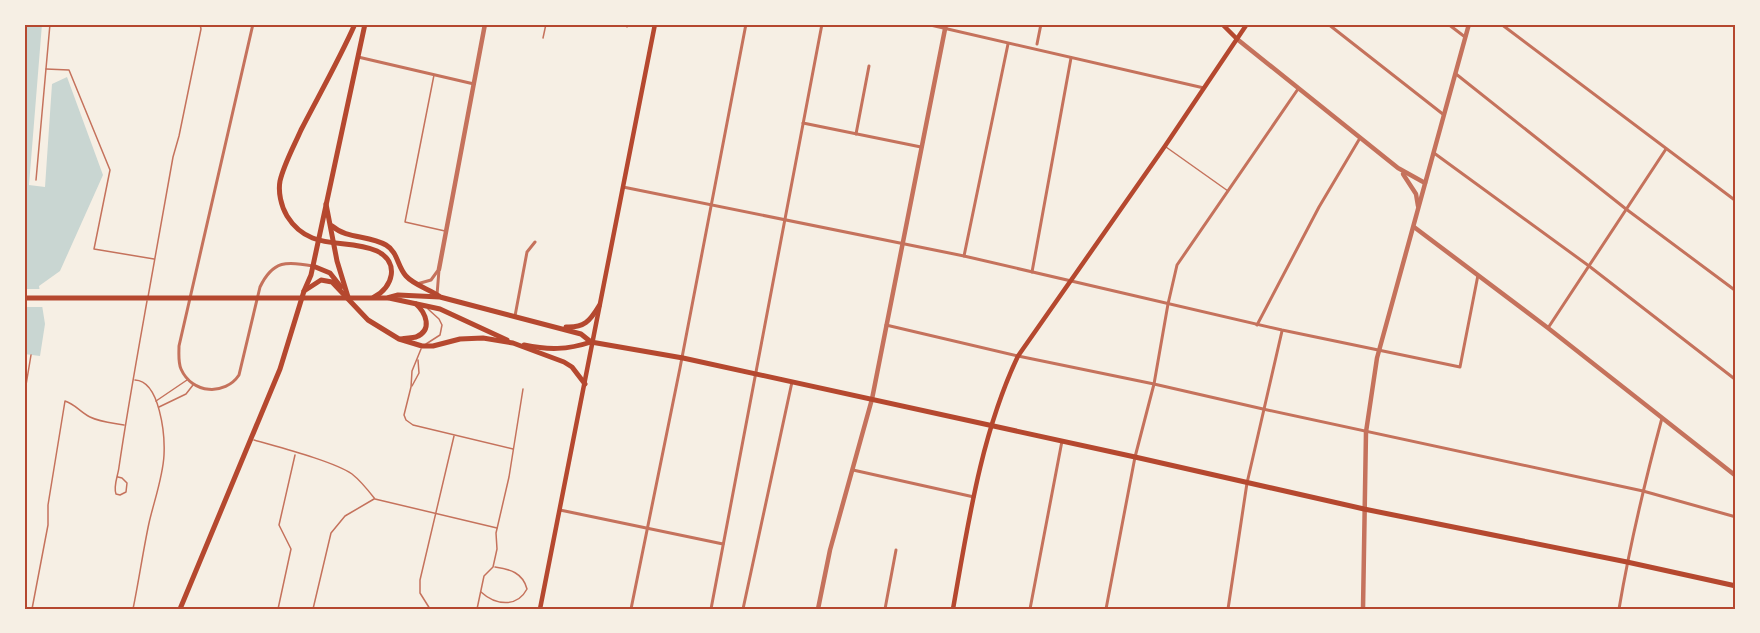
<svg xmlns="http://www.w3.org/2000/svg" width="1760" height="633" font-family="Jost,sans-serif">
<style>
.water{fill:#c9d6d2}
.pier{fill:#f6efe4}
.lines{fill:none;stroke-linecap:round;stroke-linejoin:round}
.service{stroke:#c5725c;stroke-width:1.5}
.minor{stroke:#c5725c;stroke-width:3}
.tertiary{stroke:#c5725c;stroke-width:4.5}
.secondary{stroke:#b5482f;stroke-width:4.5}
.primary{stroke:#b5482f;stroke-width:5}
.neatline{fill:none;stroke:#b5482f;stroke-width:2}
</style>
<rect width="100%" height="100%" fill="#f6efe4"/>
<!-- water -->
<polygon class="water" points="24,24 42,24 29,185 45,187 52,84 67,77 103,175 60,271 39,286 45,324 40,356 24,354"/>
<!-- pier -->
<polygon class="pier" points="24,289 43,289 45,307 24,307"/>
<g class="lines">
<!-- service -->
<g class="service">
<polyline points="627,27 627,24"/>
<polyline points="543,38 546,24"/>
<polyline points="46,69 69,70 110,170 94,249 154,259"/>
<polyline points="434,75 405,222 445,231"/>
<polyline points="1166,147 1228,191"/>
<polyline points="36,180 50,24"/>
<polyline points="148,297 173,157 179,136 201,29 200,24"/>
<polyline points="426,344 440,335 442,325 439,319 428,309"/>
<polyline points="421,349 412,371 411,387 404,415 406,420 413,425 513,449"/>
<polyline points="412,386 419,373 418,360"/>
<polyline points="24,397 31,355"/>
<polyline points="156,401 187,380"/>
<polyline points="159,407 186,394 193,385"/>
<path d="M254,440C278,447 333,461 352,474C361,481 368,490 375,499L497,528"/>
<path d="M118,477L122,478L127,483L126,492L120,495L116,494C113,486 118,476 119,467C127,412 137,357 147,301"/>
<path d="M481,592C495,605 517,608 527,589C523,573 510,569 495,567"/>
<path d="M32,609L48,525V505L65,401C75,404 80,412 90,417C100,422 113,423 124,425"/>
<path d="M133,609C139,580 143,551 149,523C154,501 163,477 164,455C165,435 160,381 135,380"/>
<polyline points="278,609 291,549 279,525 295,455"/>
<polyline points="313,609 331,533 345,516 374,499"/>
<polyline points="430,609 420,593 420,580 454,436"/>
<polyline points="477,609 484,576 493,567 497,549 496,533 509,477 523,389"/>
</g>
<!-- minor -->
<g class="minor">
<path d="M253,24L179,346C179,354 178,362 181,369C192,394 225,396 239,375L260,287C273,260 287,261 313,266"/>
<polyline points="926,24 1204,88"/>
<polyline points="1328,24 1444,115"/>
<polyline points="1448,24 1465,37"/>
<polyline points="1501,24 1736,201"/>
<polyline points="1037,44 1041,24"/>
<polyline points="358,57 474,84"/>
<polyline points="1456,74 1626,209 1736,291"/>
<polyline points="803,123 921,147"/>
<polyline points="856,134 869,66"/>
<polyline points="1434,153 1589,266 1736,380"/>
<polyline points="623,187 964,256 1282,330 1460,367 1478,275"/>
<polyline points="964,256 1008,44"/>
<polyline points="1032,272 1071,58"/>
<polyline points="417,284 431,280 439,269"/>
<polyline points="437,295 439,270"/>
<polyline points="515,316 527,252 535,242"/>
<polyline points="886,325 1018,356 1154,384 1263,409 1643,491 1736,517"/>
<polyline points="1257,325 1319,207 1360,138"/>
<polyline points="1548,328 1666,149"/>
<polyline points="853,470 974,497"/>
<polyline points="560,510 723,544"/>
<polyline points="631,609 680,368 746,24"/>
<polyline points="711,609 822,24"/>
<polyline points="743,609 792,382"/>
<polyline points="885,609 896,550"/>
<polyline points="1030,609 1062,441"/>
<polyline points="1106,609 1135,457 1154,384 1168,304 1177,265 1298,89"/>
<polyline points="1228,609 1247,483 1282,331"/>
<path d="M1619,609C1630,544 1645,481 1662,418"/>
</g>
<!-- tertiary -->
<g class="tertiary">
<polyline points="1237,39 1398,168 1425,183"/>
<polyline points="1403,174 1416,194 1418,206"/>
<polyline points="1414,227 1548,328 1736,476"/>
<polyline points="439,269 485,24"/>
<polyline points="818,609 830,550 872,399 946,24"/>
<polyline points="1363,609 1366,432 1377,358 1469,24"/>
</g>
<!-- secondary -->
<g class="secondary">
<polyline points="1222,24 1237,39"/>
<polyline points="540,609 655,24"/>
<path d="M953,609C968,524 981,434 1018,356L1165,146L1247,24"/>
</g>
<!-- primary -->
<g class="primary">
<path d="M355,24C339,60 319,95 301,130C294,146 284,164 280,181C278,192 281,206 287,216C310,253 346,237 377,251C400,262 393,288 374,297"/>
<polyline points="326,204 337,261 348,297"/>
<path d="M332,226C347,239 369,235 386,245C398,252 397,266 406,276C414,285 429,289 439,296"/>
<polyline points="313,266 330,273 341,287"/>
<polyline points="304,291 321,280 332,282 368,320 399,339 422,346 433,346 460,339 483,338 513,343 564,362 572,367 585,384"/>
<polyline points="24,298 387,298 398,295 440,297 581,334 591,342 683,358 1135,457 1364,509 1627,562 1736,586"/>
<polyline points="389,298 440,309 507,340"/>
<path d="M566,327C584,328 590,321 599,306"/>
<path d="M401,339C406,338 412,338 416,337C433,330 426,313 416,304"/>
<path d="M524,345C548,350 567,350 591,342"/>
<polyline points="180,609 280,369 304,291 311,275 365,24"/>
</g>
</g>
<!-- border -->
<rect width="1760" height="633" fill="none" stroke="#f6efe4" stroke-width="51"/>
<rect x="26" y="26" width="1708" height="582" class="neatline"/>
</svg>
